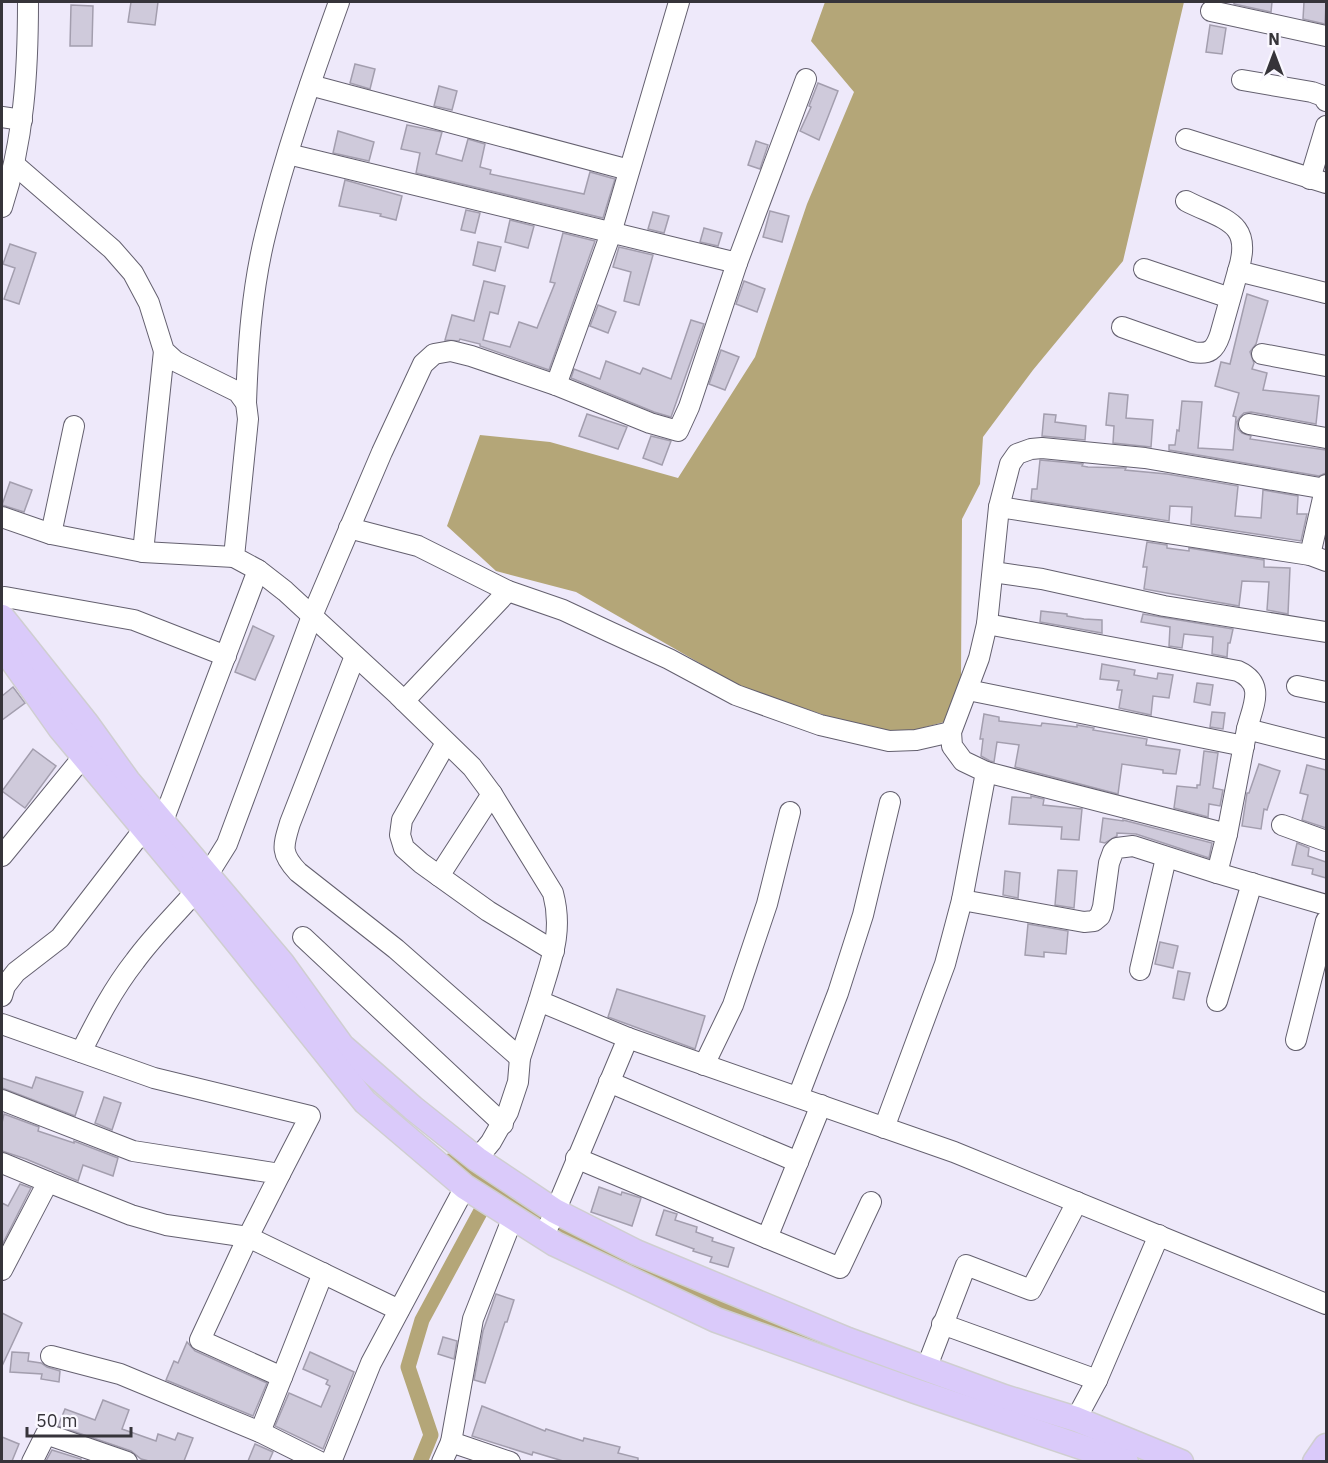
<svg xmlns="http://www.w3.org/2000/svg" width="1328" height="1463" font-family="'IBM Plex Sans',sans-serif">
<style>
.water{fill:#b4a678}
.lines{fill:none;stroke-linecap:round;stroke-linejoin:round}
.canal{stroke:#b4a678;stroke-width:15}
.building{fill:#cfcadb;stroke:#a39eae;stroke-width:1.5}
.minor-casing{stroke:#64606f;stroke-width:22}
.major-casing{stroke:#cfced0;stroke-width:27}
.minor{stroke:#fff;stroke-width:20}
.major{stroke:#dacafa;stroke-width:24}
</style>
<rect width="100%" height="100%" fill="#eee9fa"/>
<!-- water -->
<polygon class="water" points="825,2 1184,2 1123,261 1033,370 983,437 980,484 962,519 961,678 944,722 903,733 854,725 743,688 576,592 496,571 447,526 480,435 550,442 678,478 755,357 807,204 854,92 811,41"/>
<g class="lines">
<!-- canal -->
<g class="canal">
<polyline points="449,1161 565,1235 791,1331 845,1351"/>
<polyline points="870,1361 949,1390"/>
<polyline points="420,1462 431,1435 408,1367 422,1320 490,1194"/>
</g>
</g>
<!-- building -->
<g class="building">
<polygon points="131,2 158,2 155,25 128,22"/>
<polygon points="1234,2 1272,2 1271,12 1234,4"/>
<polygon points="1304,2 1326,2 1325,24 1303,19"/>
<polygon points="71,5 93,6 92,46 70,46"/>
<polygon points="1210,25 1226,28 1222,54 1206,52"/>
<polygon points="355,64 375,69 370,89 350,83"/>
<polygon points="818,83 838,91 819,140 800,131 811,107 809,106"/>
<polygon points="439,86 457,91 452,110 434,106"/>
<polygon points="407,125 442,132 436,154 462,161 468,139 485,144 480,167 491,170 490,174 584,194 590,172 615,179 603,218 416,173 420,153 401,149"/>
<polygon points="338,131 374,142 369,161 333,153"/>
<polygon points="756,141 768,145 760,169 748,165"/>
<polygon points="345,180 402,196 396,220 380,216 381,214 339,206"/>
<polygon points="466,210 480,213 475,233 461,230"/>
<polygon points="770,211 789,216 782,242 763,237"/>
<polygon points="653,212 669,216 664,233 648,229"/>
<polygon points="510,220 534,226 528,248 505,242"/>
<polygon points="704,228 722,233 718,246 700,242"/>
<polygon points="563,233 595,241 549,370 480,346 480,344 460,339 459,341 445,340 452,315 474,321 484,281 505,286 498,314 490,312 483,340 510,347 519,322 537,328 555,283 550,282"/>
<polygon points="478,242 501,247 495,271 473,265"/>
<polygon points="10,244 36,253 19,304 4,299 15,268 3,264"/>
<polygon points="619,247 653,255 639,305 624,301 631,272 613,267"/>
<polygon points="744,281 765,289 757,312 736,304"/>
<polygon points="1247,294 1268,301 1256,344 1250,352 1254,363 1252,369 1267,373 1263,390 1319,396 1316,424 1251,412 1244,413 1240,417 1237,422 1238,429 1242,433 1251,436 1250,439 1326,450 1326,473 1319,476 1169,450 1169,445 1175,445 1177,430 1179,431 1182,401 1202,402 1198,448 1233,450 1236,417 1233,416 1239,393 1215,386 1221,362 1230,364"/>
<polygon points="598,305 616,312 608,333 590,326"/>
<polygon points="691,320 704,324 671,417 654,412 571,378 574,369 600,379 606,361 640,374 643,368 671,379"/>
<polygon points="721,350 739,357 725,390 709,384"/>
<polygon points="1109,393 1128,395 1126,418 1153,420 1151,447 1113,443 1114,426 1106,425"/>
<polygon points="587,414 627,427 618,449 579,436"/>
<polygon points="1044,414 1056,415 1055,422 1086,426 1085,440 1042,436"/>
<polygon points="651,436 671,441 662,465 643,458"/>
<polygon points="1040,460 1083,464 1082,466 1088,467 1126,468 1125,470 1167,474 1238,486 1235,516 1261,518 1263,490 1298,496 1297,514 1307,514 1301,541 1191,524 1192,507 1170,506 1169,521 1031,500 1032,489 1037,489"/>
<polygon points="10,482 32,490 24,512 2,505"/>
<polygon points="1147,542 1167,545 1167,548 1189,551 1189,548 1264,560 1264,567 1290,568 1288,614 1267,610 1269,582 1242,581 1239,606 1144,589 1147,567 1143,567"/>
<polygon points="1041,611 1067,614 1067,616 1084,619 1102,620 1102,633 1040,622"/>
<polygon points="1143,614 1233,629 1230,643 1228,643 1227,657 1212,654 1213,637 1184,634 1182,648 1169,646 1170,627 1141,622"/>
<polygon points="253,626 274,636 255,680 235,672"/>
<polygon points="1102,664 1135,670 1134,675 1157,679 1158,673 1173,675 1169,698 1153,696 1151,715 1119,708 1122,690 1117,690 1119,681 1100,679"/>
<polygon points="1197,683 1213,685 1210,705 1194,702"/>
<polygon points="13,687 25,703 2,720 2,696"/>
<polygon points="1212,712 1225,713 1223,729 1210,727"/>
<polygon points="984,714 999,717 999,721 1041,726 1042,723 1077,727 1077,725 1094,728 1093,730 1147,739 1146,745 1180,750 1176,774 1163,773 1163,770 1122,764 1118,794 1015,767 1019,745 997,742 994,762 990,761 981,756 983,739 980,739"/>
<polygon points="33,749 56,766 25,808 2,791"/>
<polygon points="1204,751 1218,753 1213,788 1223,790 1220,806 1209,804 1208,817 1174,808 1177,786 1197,788 1197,785 1200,785"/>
<polygon points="1259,764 1280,771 1267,810 1264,809 1261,829 1242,826 1247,793 1249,793"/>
<polygon points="1307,765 1326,770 1326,828 1302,820 1308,795 1300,793"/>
<polygon points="1031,796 1044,799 1043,805 1082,809 1079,840 1061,839 1062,827 1009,824 1012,797 1031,798"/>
<polygon points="1103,818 1123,821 1123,820 1212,843 1209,858 1136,834 1117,833 1117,836 1105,843 1100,842"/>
<polygon points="1297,843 1309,848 1308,856 1326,862 1326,878 1312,874 1313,869 1292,865"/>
<polygon points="1058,870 1077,871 1074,908 1055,905"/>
<polygon points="1005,871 1020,873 1018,898 1003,895"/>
<polygon points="1028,924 1068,931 1066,954 1044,952 1044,957 1025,955"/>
<polygon points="1160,942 1178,946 1173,968 1155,964"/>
<polygon points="1178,971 1190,973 1184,1000 1173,998"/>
<polygon points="617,989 705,1016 695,1049 608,1017"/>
<polygon points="36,1077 83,1092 75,1116 2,1088 2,1078 32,1088"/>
<polygon points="104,1097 121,1103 112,1130 95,1123"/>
<polygon points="4,1114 39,1127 38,1131 74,1143 74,1141 118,1158 113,1176 83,1165 78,1181 26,1159 2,1151 2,1123"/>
<polygon points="20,1184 31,1188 2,1245 2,1203 8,1206"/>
<polygon points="599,1187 621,1195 622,1192 641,1198 632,1226 591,1212"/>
<polygon points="664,1210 677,1214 675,1220 697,1227 696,1232 713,1238 712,1241 734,1248 728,1267 710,1262 712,1257 693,1251 694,1249 656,1235"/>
<polygon points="496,1294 514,1300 507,1322 505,1322 485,1383 474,1380 483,1331"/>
<polygon points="2,1313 22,1323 2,1366"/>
<polygon points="443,1337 457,1341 454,1359 438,1354"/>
<polygon points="187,1342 195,1351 267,1383 253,1416 166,1380 174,1361 178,1363"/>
<polygon points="12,1352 29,1353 28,1361 41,1363 47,1367 60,1371 59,1382 41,1379 42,1374 10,1372"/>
<polygon points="310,1352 354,1372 323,1449 275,1426 289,1393 321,1407 330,1386 326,1384 328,1380 303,1369"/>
<polygon points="103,1400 129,1410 122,1429 156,1441 158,1434 175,1440 178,1433 193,1438 184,1461 149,1461 141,1459 131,1451 58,1426 65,1409 95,1420"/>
<polygon points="482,1406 545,1431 546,1429 583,1441 584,1438 620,1447 618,1453 638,1458 638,1461 563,1461 533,1452 532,1455 472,1436"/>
<polygon points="2,1437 19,1444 12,1461 2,1461"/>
<polygon points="255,1444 273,1452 269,1461 248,1461"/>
<polygon points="52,1450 81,1459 81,1461 46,1461"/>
</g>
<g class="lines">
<!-- minor casing -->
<g class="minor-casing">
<g id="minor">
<polyline points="1211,11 1326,36"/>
<polyline points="1242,80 1312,92 1323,96 1326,101"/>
<polyline points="310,85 629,170"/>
<polyline points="2,117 22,120"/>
<polyline points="1186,139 1326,183"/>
<polyline points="288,154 737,263 806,79"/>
<path d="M15,165L112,249L133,273L149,303L164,351L175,361L238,392L246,403L248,419L234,557L258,570L285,591L398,695L472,767L492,794L553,893C564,934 550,962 539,1001L628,1038L954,1152L1326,1304"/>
<polyline points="1310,179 1326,126"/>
<path d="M1186,201C1223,220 1254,221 1238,271L1326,293"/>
<path d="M2,207C24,141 28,71 28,2"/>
<polyline points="1144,269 1230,298"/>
<path d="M1122,327L1193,352C1209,355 1215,350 1220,335L1238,271"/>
<polyline points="1262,354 1326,366"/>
<polyline points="556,385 611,233 679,2"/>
<path d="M246,403C248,346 252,287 266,232C285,154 312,77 339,2"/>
<polyline points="1249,424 1326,438"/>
<polyline points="999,507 1310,555 1326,561"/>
<polyline points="2,517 51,534 143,552 234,557"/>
<polyline points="349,528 418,546 508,591 563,610 610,632 669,659 736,695 820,725 889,741 916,740 951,732"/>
<polyline points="51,534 74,426"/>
<polyline points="143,552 164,351"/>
<polyline points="1310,555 1326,485"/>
<polyline points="993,572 1042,579 1164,606 1326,632"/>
<polyline points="2,601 5,597 134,620 226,656"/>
<path d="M987,624L1238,671C1266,684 1253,705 1247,729"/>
<path d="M355,656L290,823C283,846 280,853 298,872L396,949L520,1058"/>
<polyline points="1297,686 1326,692"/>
<polyline points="968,690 1244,746"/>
<polyline points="404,701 508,591"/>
<polyline points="446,743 402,820 400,835 404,848 421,863 488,911 554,951"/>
<polyline points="986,772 1227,834 1247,729 1326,749"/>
<polyline points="163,821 258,570"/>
<polyline points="1282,825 1326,841"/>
<polyline points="2,856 83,757"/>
<polyline points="1217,873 1326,905"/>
<polyline points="207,876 227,844 312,616 382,452 423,364 434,354 451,351 471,356 556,385 650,423 678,431 689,407 737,263"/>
<polyline points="439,876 492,794"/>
<polyline points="962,900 1084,922 1094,921 1100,916 1103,907 1109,863 1113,852 1117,848 1133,846 1217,873 1227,834"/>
<polyline points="303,937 503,1124"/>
<polyline points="1140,970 1166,858"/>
<polyline points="2,996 5,986 16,972 60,938 144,829"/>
<polyline points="1217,1001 1252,883"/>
<polyline points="2,1024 154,1078 310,1116 280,1174"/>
<polyline points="1296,1040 1326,921"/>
<path d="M81,1052C97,1020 113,989 135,961C153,936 176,914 196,891"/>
<polyline points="704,1065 733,1005 767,904 790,812"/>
<polyline points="609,1082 798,1162"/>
<polyline points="798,1097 838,993 863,915 890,802"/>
<polyline points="2,1100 133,1151 280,1174 248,1237 200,1340 282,1377 260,1432"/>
<polyline points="884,1128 945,964 962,900 986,772 963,761 952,746 951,732 979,658 987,624 999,507 1010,464 1017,454 1031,449 1042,448 1145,458 1326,489"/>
<polyline points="576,1158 767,1238 821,1105"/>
<polyline points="477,1159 491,1142 508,1112 518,1082 520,1058 539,1001"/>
<polyline points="2,1163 48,1182 2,1270"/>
<polyline points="48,1182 131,1215 166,1225 248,1237 399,1310"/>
<polyline points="543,1236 552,1219 628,1038"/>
<polyline points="767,1238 840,1268 871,1202"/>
<polyline points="942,1324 1097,1380"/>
<polyline points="51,1356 120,1374 260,1432 320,1462"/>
<polyline points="926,1369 966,1265 1031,1290 1077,1202"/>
<polyline points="282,1377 323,1273"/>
<polyline points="1076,1419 1097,1380 1159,1235"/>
<polyline points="451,1442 510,1462"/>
<polyline points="32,1462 46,1434 127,1462"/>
<polyline points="331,1462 371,1363 465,1187"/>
<polyline points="442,1462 451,1442 473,1319 513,1217"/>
</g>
</g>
<!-- major casing -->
<g class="major-casing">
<g id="major">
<polyline points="2,617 87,724 128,781 282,963 342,1046 413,1108 477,1159 555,1211 636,1252 848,1340 1004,1397 1076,1419 1181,1462"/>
<polyline points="2,646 60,728 196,891 365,1102 465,1187 555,1244 716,1320 915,1391 1126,1462"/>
<polyline points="1315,1462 1326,1446"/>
</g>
</g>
<!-- minor -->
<use href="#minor" class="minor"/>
<!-- major -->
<use href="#major" class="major"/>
</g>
<!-- border -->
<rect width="1328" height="1463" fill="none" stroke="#36343a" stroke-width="6"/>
<!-- north arrow -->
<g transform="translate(1274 54)" stroke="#faf8ff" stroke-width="4.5" paint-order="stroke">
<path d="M0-4.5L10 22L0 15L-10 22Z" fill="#36343a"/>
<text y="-9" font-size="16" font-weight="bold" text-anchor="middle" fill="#36343a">N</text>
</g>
<!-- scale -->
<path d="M27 1427v9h104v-9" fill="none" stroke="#36343a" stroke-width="3"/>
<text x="36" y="1427" font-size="18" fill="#36343a" stroke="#faf8ff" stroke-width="4.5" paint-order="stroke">50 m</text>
</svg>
